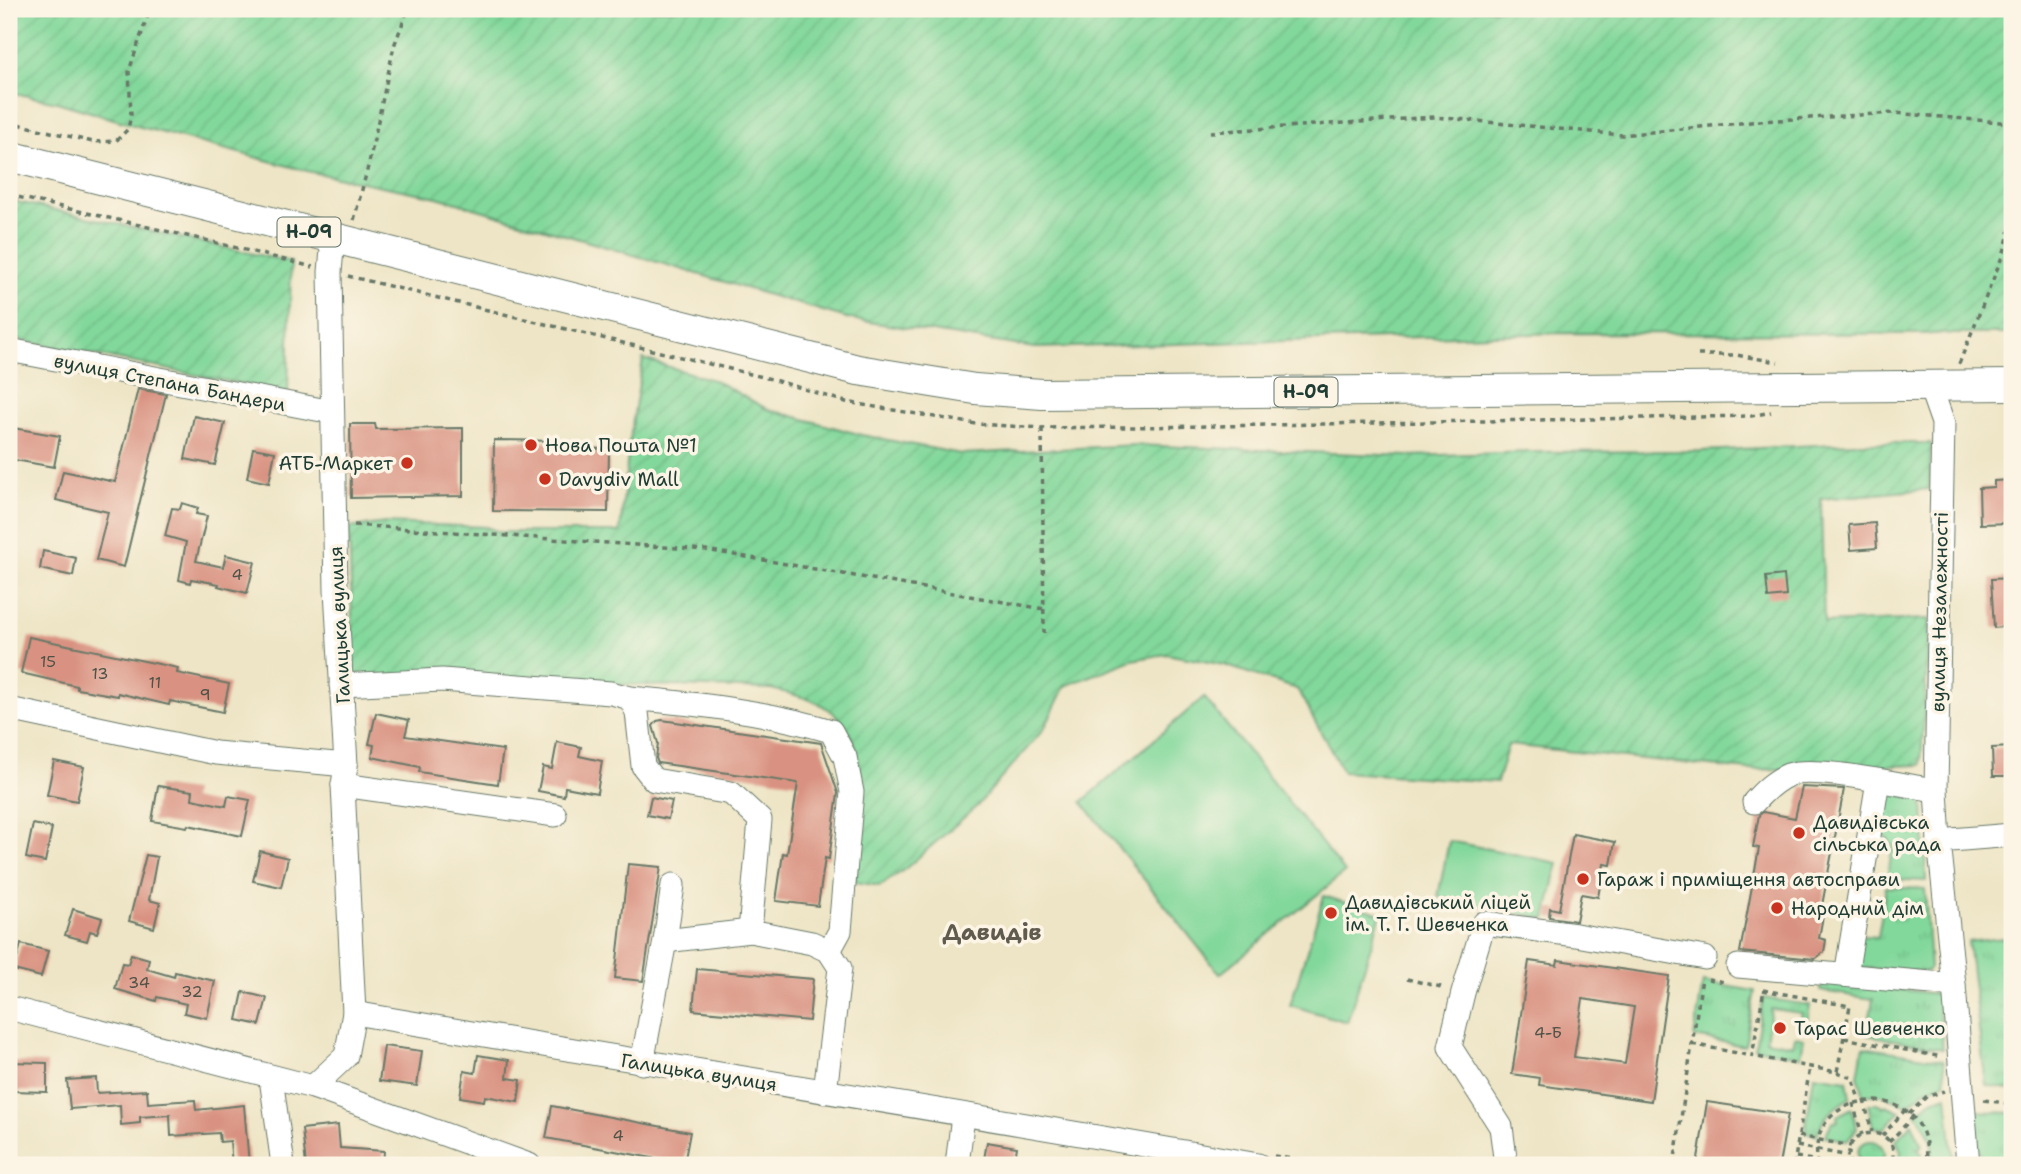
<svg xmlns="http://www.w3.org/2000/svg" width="2021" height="1174" font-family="'Shantell Sans',sans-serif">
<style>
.grass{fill:url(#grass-tufts);stroke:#508a68;stroke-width:2}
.garden{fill:url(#garden-furrows);stroke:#508a68;stroke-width:2}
.pitch{fill:#82d89b;stroke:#508a68;stroke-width:2}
.building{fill:#d99281;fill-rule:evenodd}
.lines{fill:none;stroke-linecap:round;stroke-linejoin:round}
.minor-casing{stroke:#677867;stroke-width:25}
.major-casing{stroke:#677867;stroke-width:32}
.path{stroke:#677867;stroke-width:3.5;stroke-dasharray:5 5;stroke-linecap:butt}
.minor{stroke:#fff;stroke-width:23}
.major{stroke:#fff;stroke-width:30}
.poi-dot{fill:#c8321e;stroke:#fcf5e5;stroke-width:2.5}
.labels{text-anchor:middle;stroke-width:7;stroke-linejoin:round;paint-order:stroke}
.number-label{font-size:16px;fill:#4e5247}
.shield{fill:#fcf5e5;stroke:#617469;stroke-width:2}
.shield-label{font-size:18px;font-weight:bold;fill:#1f3d34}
.street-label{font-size:19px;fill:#1f3d34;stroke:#fcf5e5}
.poi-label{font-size:19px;fill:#1f3d34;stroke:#fcf5e5;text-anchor:start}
.quarter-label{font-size:23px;font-weight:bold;fill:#605b4f;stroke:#fcf5e5}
</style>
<defs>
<pattern id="grass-tufts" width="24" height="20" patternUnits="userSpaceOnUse" patternTransform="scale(1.75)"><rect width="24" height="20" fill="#82d89b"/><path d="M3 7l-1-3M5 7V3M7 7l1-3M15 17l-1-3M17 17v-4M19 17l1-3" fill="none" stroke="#70ba86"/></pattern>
<pattern id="garden-furrows" width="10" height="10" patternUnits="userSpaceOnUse" patternTransform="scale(1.75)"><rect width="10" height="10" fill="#82d89b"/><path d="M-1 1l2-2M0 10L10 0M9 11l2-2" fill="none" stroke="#70ba86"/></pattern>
</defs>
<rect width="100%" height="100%" fill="#fcf5e5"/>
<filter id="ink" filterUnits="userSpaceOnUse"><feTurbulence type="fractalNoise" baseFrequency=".0143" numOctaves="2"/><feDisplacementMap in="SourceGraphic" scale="14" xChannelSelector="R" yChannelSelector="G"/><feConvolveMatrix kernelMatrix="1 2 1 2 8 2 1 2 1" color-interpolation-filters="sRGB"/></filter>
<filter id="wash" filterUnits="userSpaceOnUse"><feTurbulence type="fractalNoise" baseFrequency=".00686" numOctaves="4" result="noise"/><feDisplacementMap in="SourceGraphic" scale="28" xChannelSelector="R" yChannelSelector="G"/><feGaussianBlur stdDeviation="1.57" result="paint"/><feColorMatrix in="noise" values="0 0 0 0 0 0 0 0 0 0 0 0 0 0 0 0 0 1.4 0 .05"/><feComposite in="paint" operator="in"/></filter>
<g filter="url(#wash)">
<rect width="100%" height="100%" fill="#eee5c6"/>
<!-- grass -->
<g class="grass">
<polygon points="1882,792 1923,799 1926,881 1887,879 1893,846 1881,832"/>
<polygon points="1886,887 1925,889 1930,968 1926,972 1859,968 1858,939 1862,936 1878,937"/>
<polygon points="2012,937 2012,1090 1986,1085 1968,942"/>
<polygon points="1822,980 1937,994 1943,1049 1867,1035 1873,999 1820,991"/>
<polygon points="1703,982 1755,991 1745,1046 1694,1037"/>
<polygon points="1763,998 1810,1005 1807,1025 1800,1024 1802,1013 1771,1009 1766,1040 1793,1045 1795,1036 1804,1038 1801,1056 1755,1048"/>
<polygon points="1863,1047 1944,1060 1945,1083 1924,1091 1907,1106 1884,1095 1864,1095 1858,1076"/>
<path d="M1814,1075L1847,1080L1850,1098C1833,1108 1823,1116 1817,1135L1805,1132Z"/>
<path d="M1947,1095L1954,1165H1932C1934,1145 1930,1129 1916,1114L1930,1101Z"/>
<polygon points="1868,1104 1881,1104 1883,1107 1886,1105 1900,1111 1884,1129 1873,1127"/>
<polygon points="1852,1108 1857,1129 1847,1141 1825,1136 1832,1122 1838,1121 1837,1116"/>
<polygon points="1975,1111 2012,1113 2012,1165 1981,1165"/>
<polygon points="1912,1123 1922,1145 1918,1149 1922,1154 1922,1165 1899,1165 1901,1152 1896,1140"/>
<circle cx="1871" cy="1154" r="13"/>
</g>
<!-- garden -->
<g class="garden">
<polygon points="9,9 2012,9 2012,334 1566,333 1034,348 850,319 437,197 311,172 137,126 57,102 9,92"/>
<polygon points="9,200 291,262 288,393 9,338"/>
<path d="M643,359L716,381L767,409L862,435L961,454L1135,445L1408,456L1532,452L1702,451L1854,443H1931L1929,489L1821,499L1824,623L1929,619L1921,765L1749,770L1508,745L1497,782L1343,772L1297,689L1224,665L1166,654L1132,660L1065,686L1044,729L977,806L905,869L880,886L855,882C860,838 873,755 840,719C823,700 795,695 771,689L354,676L349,528L385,523L486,527L500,532H620L629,444Z"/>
</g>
<!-- pitch -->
<g class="pitch">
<polygon points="1204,697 1345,872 1220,974 1082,802"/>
<polygon points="1449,841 1558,863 1546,919 1438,897"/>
<polygon points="1324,896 1381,914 1347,1022 1290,1005"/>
</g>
<g id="blocks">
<!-- building -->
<g class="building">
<polygon points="138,389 166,394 124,567 96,560 108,512 56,500 63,471 115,482"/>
<polygon points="194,416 225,423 215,465 185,459"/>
<polygon points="350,424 375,424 376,429 463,428 463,496 351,498"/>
<polygon points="13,428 60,436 54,467 9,459"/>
<polygon points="494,440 562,441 562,448 609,449 608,512 493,511"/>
<polygon points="253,448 275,452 269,483 247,478"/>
<polygon points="2012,480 2012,523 1980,524 1979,488 1994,487 1994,481"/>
<polygon points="182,503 198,508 196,514 207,516 196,561 223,567 226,555 255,562 247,593 218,586 219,584 191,579 190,583 179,580 186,542 165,536 172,508 180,509"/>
<polygon points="1875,523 1877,548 1851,550 1849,525"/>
<polygon points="43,551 76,558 73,576 40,569"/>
<polygon points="1784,575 1786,596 1768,598 1766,577"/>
<polygon points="2012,578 2012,626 1994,628 1991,579"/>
<polygon points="29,637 178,668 177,673 229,684 223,712 170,701 169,705 118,693 118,696 77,689 77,686 21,673"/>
<polygon points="376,713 409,720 405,736 503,750 498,784 419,772 420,767 372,757 374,745 369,744"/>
<polygon points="662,720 821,743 838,793 829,859 825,858 818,906 776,901 783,853 787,854 798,783 658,763 656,758 658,743 653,726 657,721"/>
<polygon points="557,742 581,747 579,756 602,761 597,793 565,787 564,796 538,791 543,767 552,769"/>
<polygon points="2012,747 2012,776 1993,776 1992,748"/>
<polygon points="54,761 84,767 77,801 47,795"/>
<polygon points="158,786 193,791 192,799 226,806 228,796 250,800 242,836 188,825 187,827 152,821"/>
<polygon points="1802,787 1844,789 1820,916 1823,916 1819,938 1826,940 1824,952 1815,959 1740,952 1759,848 1753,847 1759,815 1763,812 1795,818"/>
<polygon points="651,797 672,801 668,819 647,815"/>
<polygon points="33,824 52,828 45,862 26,858"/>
<polygon points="1573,834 1615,842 1611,865 1604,864 1598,897 1581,894 1576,921 1549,917 1550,908 1559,910"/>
<polygon points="260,851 288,858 281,887 253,881"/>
<polygon points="146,855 157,857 149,900 160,903 154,928 129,921"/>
<polygon points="628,864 661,867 643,981 615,978"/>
<polygon points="73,909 102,918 97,933 90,931 87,941 65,935"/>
<polygon points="21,944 48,951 41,977 14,970"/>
<polygon points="131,954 149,959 147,969 174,977 175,972 215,981 207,1018 184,1013 186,1004 157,997 156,1001 115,989 122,963 128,964"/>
<path d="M1558,960L1669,976L1651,1101L1539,1085L1540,1078L1512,1074L1529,961L1557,965ZM1583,999L1634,1007L1625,1064L1574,1057Z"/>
<polygon points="697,969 813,979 809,1021 693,1010"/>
<polygon points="243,992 267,998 260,1025 237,1020"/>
<polygon points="384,1046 422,1051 417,1086 379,1081"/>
<polygon points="478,1055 509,1060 507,1078 521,1080 518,1102 485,1096 484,1101 460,1097 464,1071 475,1073"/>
<polygon points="11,1062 47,1063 47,1092 11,1091"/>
<polygon points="96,1078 97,1093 147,1090 148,1103 195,1100 196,1110 244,1105 249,1165 232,1165 230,1141 220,1142 219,1133 171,1136 170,1115 140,1117 140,1123 121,1125 120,1105 70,1109 67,1080"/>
<polygon points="1707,1102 1788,1114 1779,1165 1697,1165"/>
<polygon points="552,1106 690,1132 684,1164 546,1138"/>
<polygon points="338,1125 340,1148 384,1151 383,1165 354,1165 353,1161 326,1165 306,1165 302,1129"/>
<polygon points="987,1142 1017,1147 1014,1165 983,1165"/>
</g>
</g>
</g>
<g filter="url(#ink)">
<use href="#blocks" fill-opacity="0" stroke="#677867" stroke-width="2"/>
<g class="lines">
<!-- minor casing -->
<g class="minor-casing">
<g id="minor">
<polyline points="9,350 332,412"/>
<polyline points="1930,386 1943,423 1936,790 1939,841 1954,985 1968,1165"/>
<polyline points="341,685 442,680 611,693 630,698 637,712 643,766 654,780 731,793 760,820 750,931"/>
<path d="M630,698C698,704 765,711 831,731L845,757L852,792L840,931L829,951"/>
<polyline points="9,709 216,753 346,765"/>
<polyline points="343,785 555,815"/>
<path d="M1754,802C1764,791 1774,781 1788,775C1814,765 1905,786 1936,790"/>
<polyline points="1939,841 2012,835"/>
<polyline points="665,941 750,931 812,943 829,951 840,968 825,1092"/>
<polyline points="1738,966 1954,985"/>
<polyline points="1846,975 1878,781"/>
<polyline points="9,1008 313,1087 529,1165"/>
<path d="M354,1013C655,1065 957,1111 1258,1165"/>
<polyline points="642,1063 665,941 673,885"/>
<polyline points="271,1078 283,1165"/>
<polyline points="313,1087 346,1056 354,1013 343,785 346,765 336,590 330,272 333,238"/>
<polyline points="957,1165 963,1116"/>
<polyline points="1506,1165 1501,1127 1450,1047 1463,993 1484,923 1576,935 1705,958"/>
</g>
</g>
<!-- major casing -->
<g class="major-casing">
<polyline id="major" points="9,156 858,370 975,389 1042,394 2012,385"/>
</g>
<!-- path -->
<g class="path">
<polyline points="9,122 93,142 116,141 128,129 131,115 129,71 150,9"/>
<polyline points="1210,132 1435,117 1622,135 1760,121 1894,113 2012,123"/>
<polyline points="9,195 209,241 313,267"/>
<polyline points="354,220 369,163 394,46 408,9"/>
<polyline points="348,276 771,379 846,402 976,424 1042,428 1216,426 1751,416 1771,412"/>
<polyline points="1698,355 1736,355 1778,362"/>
<polyline points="1959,364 2004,252 2012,222"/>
<polyline points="1042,429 1044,633"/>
<polyline points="354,525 706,550 1044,609"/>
<polyline points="1407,979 1445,988"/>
<polyline points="1708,979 1725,982"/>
<polyline points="1763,990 1850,1006 1837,1072 1752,1056 1764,990"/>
<polyline points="1844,1038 1942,1057"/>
<polyline points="1692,1044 1752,1056"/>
<polyline points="1837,1072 1853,1078 1859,1100"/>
<polyline points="1864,1100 1872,1132"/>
<polyline points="1984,1100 2012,1104"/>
<polyline points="1853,1103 1862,1135"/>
<polyline points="1909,1114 1926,1097 1944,1091"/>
<polyline points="1799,1136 1851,1146"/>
<polyline points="1882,1136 1905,1110"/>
<polyline points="1889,1142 1912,1118"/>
<polyline points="1797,1146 1849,1156"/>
<polyline points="1274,1156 1327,1165"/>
<polyline points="1796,1157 1817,1161"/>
<polyline points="1674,1165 1702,978"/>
<polyline points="1794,1165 1810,1067"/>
<path d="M1818,1165C1802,1083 1938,1076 1926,1165"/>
<path d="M1851,1165C1836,1123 1906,1122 1891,1165"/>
</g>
<!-- minor -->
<use href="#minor" class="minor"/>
<!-- major -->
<use href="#major" class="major"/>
</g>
</g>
<!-- markers -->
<g class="poi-dot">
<circle cx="531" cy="445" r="7"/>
<circle cx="407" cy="463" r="7"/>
<circle cx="545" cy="479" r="7"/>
<circle cx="1799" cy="833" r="7"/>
<circle cx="1583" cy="879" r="7"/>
<circle cx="1777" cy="908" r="7"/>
<circle cx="1331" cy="913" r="7"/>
<circle cx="1780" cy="1028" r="7"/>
</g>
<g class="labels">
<!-- number labels -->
<g class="number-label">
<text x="237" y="580">4</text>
<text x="48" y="667">15</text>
<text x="100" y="679">13</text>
<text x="155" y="688">11</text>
<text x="205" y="700">9</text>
<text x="139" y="988">34</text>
<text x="192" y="997">32</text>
<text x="1548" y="1038">4-Б</text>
<text x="618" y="1141">4</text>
</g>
<!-- shield labels -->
<g class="shield">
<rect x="277.5" y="217.5" width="63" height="29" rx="5"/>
<rect x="1274.5" y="377.5" width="63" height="29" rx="5"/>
</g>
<g class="shield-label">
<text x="309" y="238">Н-09</text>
<text x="1306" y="398">Н-09</text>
</g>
<!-- street labels -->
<g class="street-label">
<text transform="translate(170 382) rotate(11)" y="7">вулиця Степана Бандери</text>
<text transform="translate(1939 612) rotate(-89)" y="7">вулиця Незалежності</text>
<text transform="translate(339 625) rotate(-93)" y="7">Галицька вулиця</text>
<text transform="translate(699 1072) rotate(9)" y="7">Галицька вулиця</text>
</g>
<!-- poi labels -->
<g class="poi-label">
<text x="545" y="452">Нова Пошта №1</text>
<text x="393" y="470" text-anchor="end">АТБ-Маркет</text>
<text x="559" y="486">Davydiv Mall</text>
<text x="1813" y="829">Давидівська<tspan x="1813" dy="22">сільська рада</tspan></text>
<text x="1597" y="886">Гараж і приміщення автосправи</text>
<text x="1345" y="909">Давидівський ліцей<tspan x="1345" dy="22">ім. Т. Г. Шевченка</tspan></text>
<text x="1791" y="915">Народний дім</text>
<text x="1794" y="1035">Тарас Шевченко</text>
</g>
<!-- quarter labels -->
<g class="quarter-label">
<text x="992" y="940">Давидів</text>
</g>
</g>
<!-- margin -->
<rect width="2021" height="1174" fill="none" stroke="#fcf5e5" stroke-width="35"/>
</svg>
